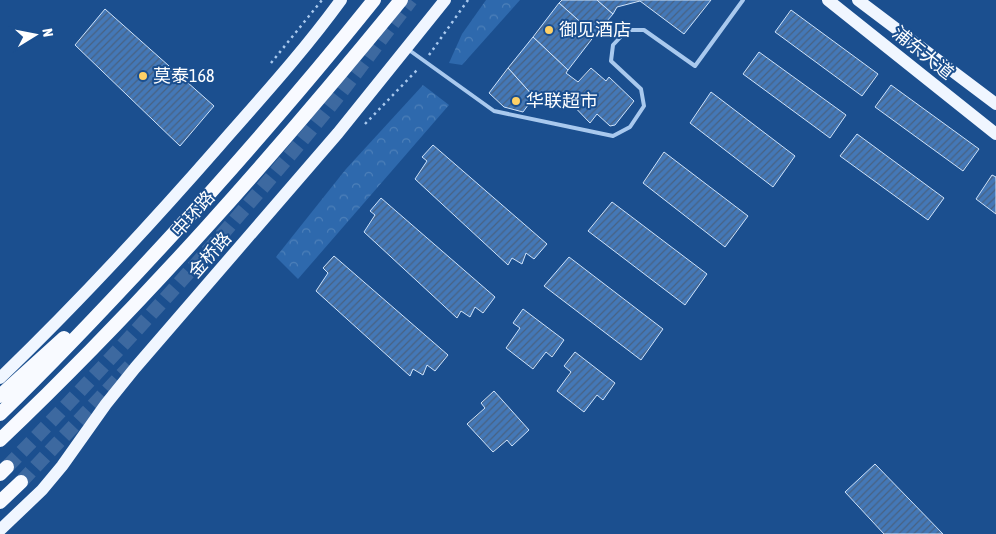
<svg xmlns="http://www.w3.org/2000/svg" width="996" height="534" font-family="'Asap Condensed','Noto Sans SC',sans-serif">
<style>
.forest{fill:url(#forest-crowns)}
.building{fill:url(#building-hatch);stroke:#cfe3fa}
.lines{fill:none;stroke-linecap:round;stroke-linejoin:round}
.trunk-tunnel{stroke:#3d69a0;stroke-width:14;stroke-dasharray:14 7;stroke-linecap:butt}
.path{stroke:#a9c9ee;stroke-width:2.5;stroke-dasharray:2.5 4;stroke-linecap:butt}
.service{stroke:#a9c9ee;stroke-width:4}
.primary{stroke:#f0f6ff;stroke-width:12}
.trunk{stroke:#f8faff;stroke-width:14}
.poi-dot{fill:#ffd166;stroke:#1b4f8f;stroke-width:2}
.labels{text-anchor:middle;stroke-width:4;stroke-linejoin:round;paint-order:stroke}
.poi-label{font-size:18px;fill:#fff;stroke:#1b4f8f;text-anchor:start}
.street-label{font-size:18px;fill:#fff;stroke:#1b4f8f}
</style>
<defs>
<pattern id="forest-crowns" width="20" height="18" patternUnits="userSpaceOnUse" patternTransform="scale(1.25)"><rect width="20" height="18" fill="#2e69ad"/><path d="M2 6a3 3 0 1 1 6 0M12 15a3 3 0 1 1 6 0" fill="none" stroke="#4d80b9"/></pattern>
<pattern id="building-hatch" width="6" height="6" patternUnits="userSpaceOnUse" patternTransform="scale(1.25)"><rect width="6" height="6" fill="#4478b7"/><path d="M-1 1l2-2M0 6l6-6M5 7l2-2" fill="none" stroke="#486282"/></pattern>
</defs>
<rect width="100%" height="100%" fill="#1b4f8f"/>
<!-- forest -->
<g class="forest">
<polygon points="486,0 520,0 462,65 449,63 462,34"/>
<polygon points="423,85 449,105 298,279 276,257 346,169"/>
</g>
<!-- building -->
<g class="building">
<polygon points="562,0 597,0 613,14 595,35 559,3"/>
<polygon points="597,0 711,0 684,34 640,1 617,7 613,14"/>
<polygon points="559,3 595,35 568,70 533,37"/>
<polygon points="105,9 214,106 180,146 75,45"/>
<polygon points="791,10 878,74 862,96 775,32"/>
<polygon points="533,37 568,70 566,73 578,82 591,68 606,81 609,77 634,101 615,125 610,126 597,114 590,123 566,98 558,103 553,99 549,99 541,92 534,97 508,68"/>
<polygon points="759,52 846,115 830,138 743,74"/>
<polygon points="508,68 534,97 523,112 504,107 489,93"/>
<polygon points="891,85 979,149 963,171 875,107"/>
<polygon points="711,92 795,156 773,187 690,123"/>
<polygon points="857,134 944,198 928,220 840,156"/>
<polygon points="433,145 547,244 534,259 526,253 522,264 512,258 508,265 415,179 427,161 422,157"/>
<polygon points="664,152 748,216 725,247 643,183"/>
<polygon points="992,175 996,177 996,214 976,199"/>
<polygon points="381,198 495,297 483,313 475,307 470,317 461,311 457,318 364,232 375,215 370,211"/>
<polygon points="612,202 707,274 685,305 588,231"/>
<polygon points="334,256 448,355 435,371 427,365 423,375 413,369 410,376 316,291 328,273 323,268"/>
<polygon points="569,257 663,329 641,360 544,286"/>
<polygon points="523,309 564,340 552,357 546,352 533,369 506,348 520,328 513,323"/>
<polygon points="575,352 615,383 603,400 597,395 584,412 557,391 571,372 564,366"/>
<polygon points="494,391 529,430 512,446 507,440 493,452 467,424 485,408 481,403"/>
<polygon points="875,464 943,534 884,534 845,492"/>
</g>
<g class="lines">
<!-- trunk-tunnel -->
<g class="trunk-tunnel">
<path d="M7,467C119,352 227,233 328,109C357,73 383,36 411,0"/>
<polyline points="21,482 130,366"/>
</g>
<!-- path -->
<g class="path">
<polyline points="429,55 468,0"/>
<polyline points="271,63 322,0"/>
<polyline points="365,124 418,69"/>
</g>
<!-- service -->
<polyline class="service" points="409,50 494,111 613,136 630,127 644,106 641,89 611,61 613,45 627,30 644,30 695,66 743,0"/>
<!-- primary -->
<g class="primary">
<polyline points="828,0 996,134"/>
<polyline points="858,0 996,104"/>
<path d="M0,378C77,304 149,226 219,146C261,98 304,51 341,0"/>
<polyline points="0,530 42,490 62,466 106,404 135,368 338,133 445,0"/>
</g>
<!-- trunk -->
<g class="trunk">
<polyline points="0,396 64,338"/>
<path d="M0,414C60,356 117,295 174,233C243,157 310,80 374,0"/>
<path d="M0,440C144,303 275,154 401,0"/>
<polyline points="0,474 7,467"/>
<polyline points="0,502 21,482"/>
</g>
</g>
<!-- markers -->
<g class="poi-dot">
<circle cx="549" cy="30" r="5"/>
<circle cx="143" cy="76" r="5"/>
<circle cx="516" cy="101" r="5"/>
</g>
<g class="labels">
<!-- poi labels -->
<g class="poi-label">
<text x="559" y="36">御见酒店</text>
<text x="153" y="82">莫泰168</text>
<text x="526" y="107">华联超市</text>
</g>
<!-- street labels -->
<g class="street-label">
<text transform="translate(923 53) rotate(39)" y="6">浦东大道</text>
<text transform="translate(193 214) rotate(-48)" y="6">中环路</text>
<text transform="translate(210 255) rotate(-49)" y="6">金桥路</text>
</g>
</g>
<!-- north arrow -->
<g transform="translate(35 35) rotate(80)" stroke="#1b4f8f" stroke-width="4" paint-order="stroke">
<path d="M0-4L9 19L0 12L-9 19Z" fill="#ffffff"/>
<text y="-8" font-size="14" font-weight="bold" text-anchor="middle" fill="#ffffff">N</text>
</g>
</svg>
